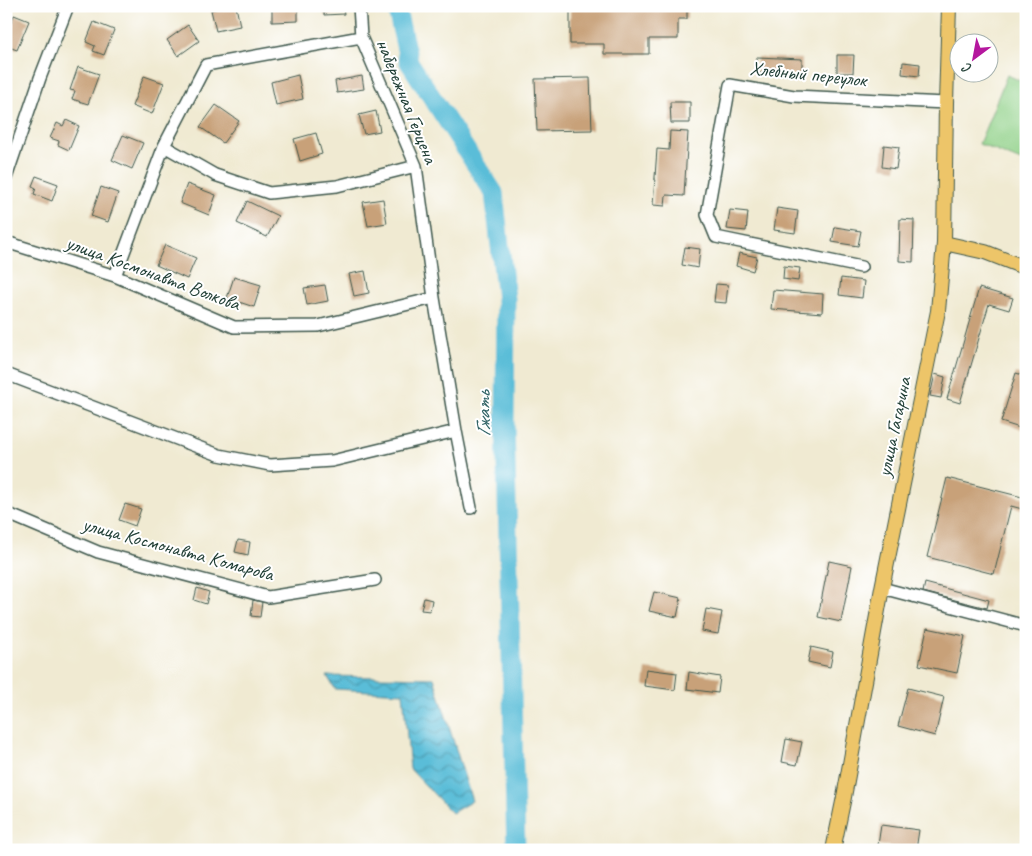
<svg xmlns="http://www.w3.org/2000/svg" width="1032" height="856" font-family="Caveat,sans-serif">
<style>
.green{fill:#8fd087;stroke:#57865e}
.water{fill:url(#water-waves);stroke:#3c7d86}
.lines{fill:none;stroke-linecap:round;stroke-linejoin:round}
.river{stroke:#5abdd8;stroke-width:19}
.building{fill:#c8a179}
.minor-casing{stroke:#3e574c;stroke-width:14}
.major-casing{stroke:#3e574c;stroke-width:16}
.minor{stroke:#fff;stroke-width:11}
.major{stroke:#edc569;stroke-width:14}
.labels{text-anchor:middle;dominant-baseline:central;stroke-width:4;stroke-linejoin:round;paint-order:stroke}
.street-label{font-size:20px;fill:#1f3d34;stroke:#fff}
.water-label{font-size:21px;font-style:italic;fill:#316365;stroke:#fff}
</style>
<defs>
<pattern id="water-waves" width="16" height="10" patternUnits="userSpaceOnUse" patternTransform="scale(1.25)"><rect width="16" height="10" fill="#5abdd8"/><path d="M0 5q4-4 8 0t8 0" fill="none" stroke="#4a9bb0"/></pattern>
</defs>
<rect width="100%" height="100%" fill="#fff"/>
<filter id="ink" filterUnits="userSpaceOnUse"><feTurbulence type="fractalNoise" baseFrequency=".02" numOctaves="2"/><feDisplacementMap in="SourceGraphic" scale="10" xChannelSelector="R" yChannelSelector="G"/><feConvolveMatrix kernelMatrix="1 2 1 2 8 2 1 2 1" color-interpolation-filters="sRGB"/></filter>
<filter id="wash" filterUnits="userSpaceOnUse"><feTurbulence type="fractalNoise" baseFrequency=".0096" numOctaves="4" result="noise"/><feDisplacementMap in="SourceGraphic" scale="20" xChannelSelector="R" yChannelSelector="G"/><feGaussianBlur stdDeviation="1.12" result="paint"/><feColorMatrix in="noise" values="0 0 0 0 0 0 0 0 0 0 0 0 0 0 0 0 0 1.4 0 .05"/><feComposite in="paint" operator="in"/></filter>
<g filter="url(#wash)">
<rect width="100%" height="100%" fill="#f0ead2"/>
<path class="green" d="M 1007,75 L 1026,83 L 1026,150 L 1021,161 L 979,144 Z"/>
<path class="water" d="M 327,676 L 434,678 L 472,801 L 452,813 L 410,769 L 403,693 L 335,689 Z"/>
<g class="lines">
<path class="river" d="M 396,6 L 409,62 L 494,193 L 506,299 L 505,423 L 516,850"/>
</g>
<g id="blocks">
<path class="building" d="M 227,6 L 236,6 L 240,26 L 216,31 L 211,10 Z
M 272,6 L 298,6 L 298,21 L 272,22 Z
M 324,6 L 343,6 L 344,14 L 324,15 Z
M 570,6 L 687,6 L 687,19 L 678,19 L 678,39 L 649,39 L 649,54 L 604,54 L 604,44 L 570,44 Z
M 14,15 L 29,21 L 17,50 L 6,46 L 6,35 Z
M 94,22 L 114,30 L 104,55 L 93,51 L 95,46 L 86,42 Z
M 188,25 L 199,41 L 178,56 L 167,40 Z
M 837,55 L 854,55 L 853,73 L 837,73 Z
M 757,57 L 802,59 L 802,75 L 757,73 Z
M 903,62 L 920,64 L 919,76 L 902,74 Z
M 78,67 L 99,74 L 88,104 L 72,99 L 75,91 L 70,90 Z
M 298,75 L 303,99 L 276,105 L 271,82 Z
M 144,76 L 164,83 L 152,114 L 132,106 Z
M 362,76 L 364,89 L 337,93 L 335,81 Z
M 590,78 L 592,130 L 537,131 L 535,79 Z
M 670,102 L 690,102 L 690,123 L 671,123 Z
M 216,105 L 239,121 L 223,143 L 200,127 Z
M 376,111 L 380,131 L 364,134 L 359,115 Z
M 66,120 L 79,126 L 69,150 L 58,145 L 59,141 L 50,138 L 57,123 L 63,126 Z
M 670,131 L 688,132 L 684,196 L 666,195 L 665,206 L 653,205 L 657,149 L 669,150 Z
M 316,133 L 322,154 L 300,161 L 294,139 Z
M 123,135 L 143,143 L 132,169 L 112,160 Z
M 884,145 L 899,147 L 896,169 L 882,167 Z
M 36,176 L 58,184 L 52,201 L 34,194 L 36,188 L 32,186 Z
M 187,184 L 216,195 L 209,215 L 180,203 Z
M 101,187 L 118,193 L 108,222 L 91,216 Z
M 383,199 L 387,223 L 368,226 L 363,202 Z
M 247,201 L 278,216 L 267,237 L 237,223 Z
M 777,208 L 798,211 L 795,233 L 774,230 Z
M 730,210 L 748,212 L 746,231 L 727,229 Z
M 900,219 L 914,220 L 913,262 L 899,261 Z
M 835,227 L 861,231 L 858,246 L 832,242 Z
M 165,245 L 196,258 L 187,279 L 156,265 Z
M 685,247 L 700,249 L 698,268 L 682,265 Z
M 739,253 L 757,257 L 753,271 L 736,266 Z
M 784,266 L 800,268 L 798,281 L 783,279 Z
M 365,271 L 369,293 L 354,296 L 349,274 Z
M 234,277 L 261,285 L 254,307 L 227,298 Z
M 841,278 L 864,281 L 862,298 L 839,295 Z
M 716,284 L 728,285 L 726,303 L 714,302 Z
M 325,285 L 328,301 L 307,305 L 304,288 Z
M 979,288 L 1013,298 L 1009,310 L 989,304 L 960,403 L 947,399 Z
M 773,290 L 823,294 L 822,313 L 771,309 Z
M 1016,373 L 1026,376 L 1026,430 L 1001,422 Z
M 935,374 L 945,377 L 941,398 L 930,396 Z
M 947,478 L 1026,498 L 1026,510 L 1011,506 L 994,574 L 927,557 Z
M 125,504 L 141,509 L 135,526 L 119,520 Z
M 238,540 L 250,542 L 248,555 L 235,552 Z
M 829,561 L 852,566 L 841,622 L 818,617 Z
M 925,583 L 989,600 L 987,608 L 923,592 Z
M 197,588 L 209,592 L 206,604 L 194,600 Z
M 654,592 L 681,598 L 677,617 L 649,611 Z
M 424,598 L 432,600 L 430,611 L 421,610 Z
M 253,600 L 262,602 L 260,617 L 251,616 Z
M 706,609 L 722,612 L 718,634 L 702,631 Z
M 927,628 L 965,636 L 957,673 L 919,665 Z
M 811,647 L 833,652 L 830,667 L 808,662 Z
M 646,669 L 677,673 L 675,690 L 644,686 Z
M 689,672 L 720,677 L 718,693 L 687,689 Z
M 908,688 L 944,697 L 935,736 L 898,726 Z
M 786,739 L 802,742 L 797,765 L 782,762 Z
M 881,825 L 919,830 L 916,850 L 878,845 Z"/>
</g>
</g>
<g filter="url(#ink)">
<use href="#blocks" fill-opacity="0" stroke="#3e574c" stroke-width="1"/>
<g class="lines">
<g class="minor-casing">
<path id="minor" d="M 359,6 L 361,37 L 416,166 L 434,298
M 164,146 L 215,175 L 269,193 L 337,186 L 416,166
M 6,178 L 40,78 L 68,6
M 6,242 L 115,276 L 234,327 L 318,326 L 434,298 L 456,431 L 471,508
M 861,267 L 716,237 L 707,215 L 730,85 L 794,96 L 946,103
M 115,276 L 164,146 L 206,65 L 361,37
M 6,374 L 219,455 L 270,465 L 332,461 L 456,431
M 6,513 L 98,552 L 268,597 L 375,580
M 882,588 L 1026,626"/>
</g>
<g class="major-casing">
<path id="major" d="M 944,243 L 985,252 L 1026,268
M 833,850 L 844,797 L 882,588 L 938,311 L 944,243 L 946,103 L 949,6"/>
</g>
<use href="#minor" class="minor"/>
<use href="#major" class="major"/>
</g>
</g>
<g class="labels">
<g class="street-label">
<text transform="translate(808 74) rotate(6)">Хлебный переулок</text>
<text transform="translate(407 101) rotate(68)">набережная Герцена</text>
<text transform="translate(153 273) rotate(20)">улица Космонавта Волкова</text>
<text transform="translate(894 427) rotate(-78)">улица Гагарина</text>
<text transform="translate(178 549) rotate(15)">улица Космонавта Комарова</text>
</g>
<g class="water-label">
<text transform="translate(483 414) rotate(-90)">Гжать</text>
</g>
</g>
<rect width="1032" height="856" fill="none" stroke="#fff" stroke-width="25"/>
<g transform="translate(974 58) rotate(212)"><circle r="24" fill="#ffffff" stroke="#a5b1ae"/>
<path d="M0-4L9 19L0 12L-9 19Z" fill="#b5179e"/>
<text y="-8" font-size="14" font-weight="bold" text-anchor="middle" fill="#1f3d34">С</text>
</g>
</svg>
